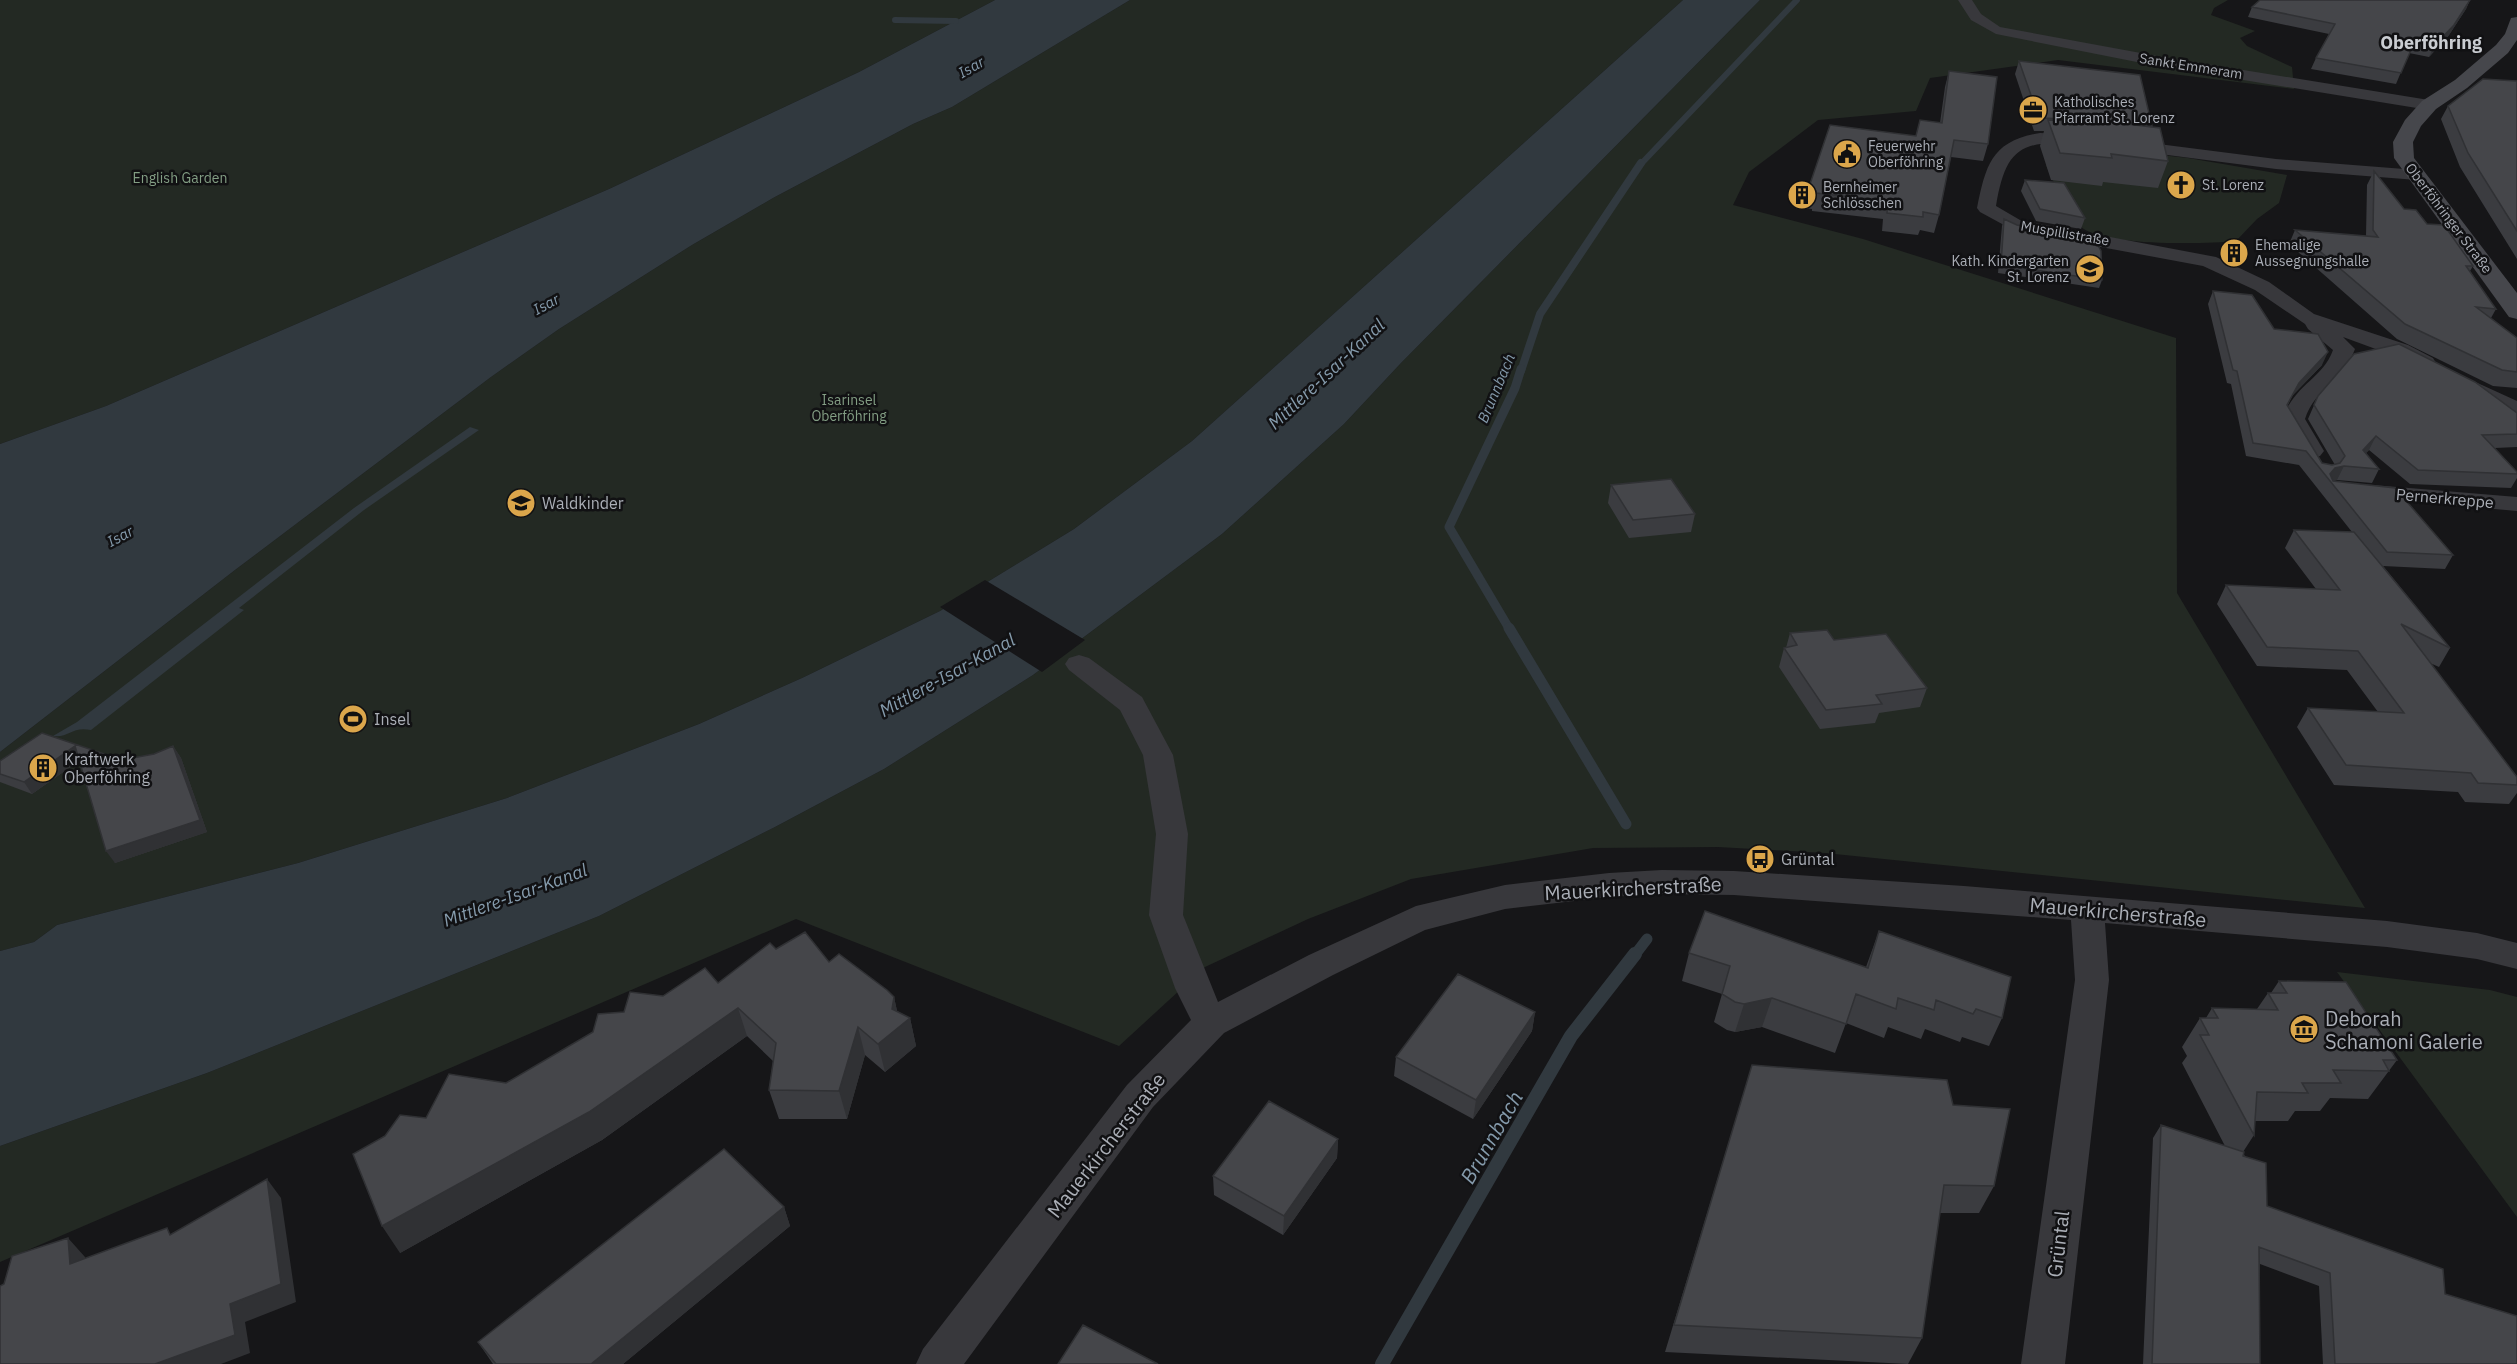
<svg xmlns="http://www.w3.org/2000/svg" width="2517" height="1364" font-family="'IBM Plex Sans',sans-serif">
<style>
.green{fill:#232923}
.water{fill:#31393f}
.pier{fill:#161618}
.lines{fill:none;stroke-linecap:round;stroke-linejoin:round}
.stream-far4{stroke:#31393f;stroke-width:6}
.stream-far3{stroke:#31393f;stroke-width:8}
.stream-far2{stroke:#31393f;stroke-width:9}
.stream-far1{stroke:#31393f;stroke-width:11}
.stream{stroke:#31393f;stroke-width:14}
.minor{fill:#38383c;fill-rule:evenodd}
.secondary{fill:#46474c;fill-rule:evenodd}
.wall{fill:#3b3c40}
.shaded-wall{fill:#303134}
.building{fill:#45464a;stroke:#303134;stroke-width:1.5}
.labels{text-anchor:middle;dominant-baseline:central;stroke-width:5;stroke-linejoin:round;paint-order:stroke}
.far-street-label{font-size:14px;fill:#aaaeb6;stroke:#111113}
.far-poi-label{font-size:14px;fill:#aaaeb6;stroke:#111113;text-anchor:start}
.far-park-label{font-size:14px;fill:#839e84;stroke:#111113}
.far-water-label{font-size:15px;font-style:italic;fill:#859bac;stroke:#111113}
.street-label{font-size:16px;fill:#aaaeb6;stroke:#111113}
.poi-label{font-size:16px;fill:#aaaeb6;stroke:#111113;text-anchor:start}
.far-district-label{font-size:18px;font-weight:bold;fill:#cacdd2;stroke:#111113}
.water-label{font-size:18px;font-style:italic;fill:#859bac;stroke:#111113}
.near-street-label{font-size:20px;fill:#aaaeb6;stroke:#111113}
.near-poi-label{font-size:20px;fill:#aaaeb6;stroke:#111113;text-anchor:start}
.near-water-label{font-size:21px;font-style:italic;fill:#859bac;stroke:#111113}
</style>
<rect width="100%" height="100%" fill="#161618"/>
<path class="green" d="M 0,0 L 995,0 L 859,72 L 609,189 L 106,406 L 0,444 Z
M 1130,0 L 1683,0 L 1192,441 L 1074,529 L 940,611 L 802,678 L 699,724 L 507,798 L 298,863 L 57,925 L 34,942 L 0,951 L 0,752 L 235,570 L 491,377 L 559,329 L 692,245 L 773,198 L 913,124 L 952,107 Z
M 1760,0 L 2228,0 L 2214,8 L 2211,15 L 2255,31 L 2240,38 L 2247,46 L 2292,67 L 2294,89 L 2058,60 L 1930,78 L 1916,111 L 1818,120 L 1749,172 L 1733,205 L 1863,239 L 2176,338 L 2177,593 L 2365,908 L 1825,853 L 1718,847 L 1593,848 L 1411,879 L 1308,919 L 1205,967 L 1119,1046 L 796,919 L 0,1262 L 0,1146 L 207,1073 L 599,916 L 775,827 L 884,769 L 1033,675 L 1222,534 L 1344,424 L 1401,363 Z
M 2106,149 L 2188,158 L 2287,175 L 2279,203 L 2257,219 L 2236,241 C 2205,244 2102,247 2080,226 C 2072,220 2050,176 2046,165 Z
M 2337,972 L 2490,990 L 2517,997 L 2517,1217 Z"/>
<path class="water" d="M 995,0 L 1130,0 L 952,107 L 913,124 L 773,198 L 692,245 L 559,329 L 491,377 L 235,570 L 0,752 L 0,444 L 106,406 L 609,189 L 859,72 Z
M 1683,0 L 1760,0 L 1401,363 L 1344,424 L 1222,534 L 1033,675 L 884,769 L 775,827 L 599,916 L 207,1073 L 0,1146 L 0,951 L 34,942 L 57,925 L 298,863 L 507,798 L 699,724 L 802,678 L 940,611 L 1074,529 L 1192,441 Z
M 470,427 L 479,430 L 364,510 L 239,608 L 244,610 L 91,730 C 72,726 69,738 53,736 L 77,722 L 354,508 Z"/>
<path class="pier" d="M 985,580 L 1085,640 L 1042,672 L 940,607 Z"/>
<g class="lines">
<path class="stream-far4" d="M 895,20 L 956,21
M 1640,165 L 1797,0"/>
<path class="stream-far3" d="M 1521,371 L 1540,314 L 1641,163"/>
<path class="stream-far2" d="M 1510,630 L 1449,527 L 1515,388 L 1521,369"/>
<path class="stream-far1" d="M 1509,628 L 1626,824
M 1634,956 L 1647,939"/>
<path class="stream" d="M 1382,1364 L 1571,1036 L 1635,954"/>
<path class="minor" d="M 1958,0 L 1972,0 L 1981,14 L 2000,27 L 2157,56 L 2429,100 L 2437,105 L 2429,110 L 2157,66 L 1996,34 L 1971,20 Z
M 2040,133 L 2081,135 L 2089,140 C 2085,146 2080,145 2073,144 C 2018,139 2005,153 1996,206 L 2020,220 L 2216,257 L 2269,282 L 2314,314 L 2408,345 L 2433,358 L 2436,363 L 2433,368 L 2425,369 L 2417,368 L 2392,355 L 2343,337 L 2355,349 C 2343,381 2315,388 2305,419 L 2324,451 L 2320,456 L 2312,458 L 2304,456 L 2283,419 C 2294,384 2322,380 2333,350 L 2308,329 L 2305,324 L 2255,290 L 2203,266 L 2015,231 L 1980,212 L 1977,208 C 1986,164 1992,141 2040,133 Z
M 2127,140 L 2276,159 L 2417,170 L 2423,171 L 2426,175 L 2423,179 L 2417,180 L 2276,169 L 2121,149 L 2119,145 L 2121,141 Z
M 2471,380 L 2517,401 L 2517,417 L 2463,392 L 2460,387 L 2463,382 Z
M 2361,484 L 2517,497 L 2517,511 L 2352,496 L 2349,491 L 2352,486 Z
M 1079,655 L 1089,658 L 1142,697 L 1173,755 L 1188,834 L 1183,915 L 1218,1002 L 1309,955 L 1416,906 L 1505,885 L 1609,873 L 1662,870 L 1734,871 L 1964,886 L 2387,921 L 2477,933 L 2517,943 L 2517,969 L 2477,959 L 2387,947 L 2105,923 L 2109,980 L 2065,1364 L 2021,1364 L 2075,980 L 2071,920 L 1734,895 L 1662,894 L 1609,897 L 1505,909 L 1425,930 L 1333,975 L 1224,1033 L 1153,1107 L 964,1364 L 916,1364 L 923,1349 L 1127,1085 L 1191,1020 L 1175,988 L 1149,915 L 1156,834 L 1143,755 L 1120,710 L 1069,670 L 1065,664 L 1069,658 Z"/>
<path class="secondary" d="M 2517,17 L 2517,40 L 2508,53 L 2467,88 L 2436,109 L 2421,126 L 2413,142 L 2414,158 L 2517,293 L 2517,319 L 2509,317 L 2394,158 L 2393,142 L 2405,120 L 2422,101 L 2455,80 L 2496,45 L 2505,34 L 2511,18 Z"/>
</g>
<path class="wall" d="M 2470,0 L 2466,9 L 2449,35 L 2429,57 L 2409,53 L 2396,84 L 2311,69 L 2316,58 L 2329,34 L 2248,17 L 2252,7 Z
M 2019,61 L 2152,126 L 2168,161 L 2158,188 L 2103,182 L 2102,186 L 2051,180 L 2040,146 L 2044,131 L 2034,131 L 2015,74 Z
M 1949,71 L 1988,144 L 1983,161 L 1951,157 L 1939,215 L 1934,233 L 1920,230 L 1918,235 L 1882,231 L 1883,219 L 1812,211 L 1812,209 L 1804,208 L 1808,190 L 1940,123 L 1945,87 Z
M 2517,81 L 2517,259 L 2460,167 L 2441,119 L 2448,106 Z
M 2374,171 L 2404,209 L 2427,224 L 2473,266 L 2470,271 L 2496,309 L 2491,318 L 2517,338 L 2517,388 L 2493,386 L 2397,339 L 2289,244 L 2295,230 L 2366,236 L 2367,185 Z
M 2025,180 L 2085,218 L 2081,229 L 2036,221 L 2021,191 Z
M 2004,219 L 2017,225 L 2102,280 L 2099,288 L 1998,273 L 2002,226 Z
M 2213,291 L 2274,329 L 2322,365 L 2292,396 L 2288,405 L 2322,463 L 2332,465 L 2335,465 L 2308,419 L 2318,396 L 2517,413 L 2517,447 L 2495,448 L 2517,472 L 2517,478 L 2511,488 L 2410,484 L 2369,450 L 2366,453 L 2379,469 L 2372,483 L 2337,480 L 2333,481 L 2453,555 L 2445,569 L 2383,566 L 2450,648 L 2439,667 L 2430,663 L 2517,777 L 2517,793 L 2509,804 L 2465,802 L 2458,792 L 2334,785 L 2297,727 L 2308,708 L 2378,712 L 2347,670 L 2257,666 L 2217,604 L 2226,585 L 2316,589 L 2285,548 L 2294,530 L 2352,532 L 2299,465 L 2246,456 L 2231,384 L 2227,383 L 2208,304 Z
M 1611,485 L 1695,514 L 1691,532 L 1629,538 L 1608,503 Z
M 1790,633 L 1834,640 L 1927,688 L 1920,707 L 1879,713 L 1875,723 L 1820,729 L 1779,667 L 1784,648 L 1786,648 Z
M 173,746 L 181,758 L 207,832 L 115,863 L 79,761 L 32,794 L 0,782 L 0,761 L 122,760 L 154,754 Z
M 1879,931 L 2002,1018 L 1989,1046 L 1962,1037 L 1960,1042 L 1925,1029 L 1921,1039 L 1888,1027 L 1884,1038 L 1846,1023 L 1835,1053 L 1762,1027 L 1735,1032 L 1727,1030 L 1714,1022 L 1722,994 L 1682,981 L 1689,953 L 1866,967 Z
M 776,949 L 829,962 L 894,997 L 897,1011 L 910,1018 L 916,1046 L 885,1072 L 865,1055 L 847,1119 L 779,1119 L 769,1090 L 773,1061 L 747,1036 L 602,1140 L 400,1253 L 426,1118 L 506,1083 L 593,1032 L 624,1012 L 663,996 L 718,983 Z
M 2279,981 L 2397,1060 L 2368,1099 L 2330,1098 L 2320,1111 L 2295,1111 L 2288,1121 L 2255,1121 L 2254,1135 L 2243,1152 L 2267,1206 L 2445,1294 L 2517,1364 L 2323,1364 L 2319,1286 L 2260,1264 L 2260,1364 L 2143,1364 L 2153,1138 L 2161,1125 L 2225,1146 L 2182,1063 L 2187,1056 L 2182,1047 L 2200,1018 L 2206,1018 L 2212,1008 L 2257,1009 L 2268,993 L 2271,993 Z
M 1535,1012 L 1532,1031 L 1473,1119 L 1394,1076 L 1396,1057 Z
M 1752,1065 L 1953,1105 L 1994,1186 L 1979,1213 L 1940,1213 L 1922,1338 L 1908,1364 L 1665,1352 Z
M 1338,1139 L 1337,1158 L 1283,1235 L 1214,1195 L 1213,1176 Z
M 784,1207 L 790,1226 L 623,1364 L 493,1364 L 478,1342 Z"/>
<path class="shaded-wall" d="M 2470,0 L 2466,9 L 2449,35 L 2429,57 L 2434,46 Z
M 2328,352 L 2322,365 L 2292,396 L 2299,383 Z
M 2376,436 L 2369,450 L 2355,463 L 2363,450 Z
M 2344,466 L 2337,480 L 2330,481 L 2330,474 L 2335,468 Z
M 75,746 L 83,758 L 32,794 L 24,782 Z
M 173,746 L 181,758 L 207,832 L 115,863 L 106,851 Z
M 894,997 L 900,1025 L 910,1018 L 916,1046 L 885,1072 L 878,1044 L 892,1009 Z
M 1772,998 L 1762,1027 L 1735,1032 L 1744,1004 Z
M 738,1008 L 747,1036 L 602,1140 L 400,1253 L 382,1226 Z
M 1535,1012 L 1532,1031 L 1473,1119 L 1476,1100 Z
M 858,1027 L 865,1055 L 847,1119 L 839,1091 Z
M 1338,1139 L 1337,1158 L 1283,1235 L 1284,1216 Z
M 267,1179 L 281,1198 L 296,1302 L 245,1322 L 250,1353 L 221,1364 L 155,1364 L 230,1304 Z
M 784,1207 L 790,1226 L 623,1364 L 591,1364 Z
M 68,1238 L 85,1257 L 88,1282 L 70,1264 Z"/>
<path class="building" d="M 2260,0 L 2470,0 L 2454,25 L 2434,46 L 2414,43 L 2401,73 L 2316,58 L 2335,24 L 2252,7 Z
M 2019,61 L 2140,75 L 2152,126 L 2106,120 L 2039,118 Z
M 1949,71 L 1997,77 L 1988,144 L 1954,140 L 1939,215 L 1923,212 L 1923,217 L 1887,213 L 1888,201 L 1816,193 L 1816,191 L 1808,190 L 1830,125 L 1916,136 L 1920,120 L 1942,123 Z
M 2483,79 L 2517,81 L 2517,231 L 2468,153 L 2448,106 Z
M 2048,120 L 2110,122 L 2160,128 L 2168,161 L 2111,154 L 2112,158 L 2060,153 Z
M 2374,171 L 2404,209 L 2416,210 L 2427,224 L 2444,225 L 2473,266 L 2466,266 L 2496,309 L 2476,307 L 2517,338 L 2517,372 L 2502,370 L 2405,324 L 2295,230 L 2378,237 L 2373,230 Z
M 2025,180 L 2064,183 L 2085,218 L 2040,209 Z
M 2004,219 L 2017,225 L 2095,240 L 2101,251 L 2102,280 L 2001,265 Z
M 2213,291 L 2252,295 L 2274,329 L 2318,334 L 2328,352 L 2299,383 L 2287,405 L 2322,463 L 2332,465 L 2340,463 L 2345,456 L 2314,405 L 2318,396 L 2354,354 L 2399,344 L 2475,382 L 2517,413 L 2517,434 L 2482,435 L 2517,472 L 2517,474 L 2418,470 L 2376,436 L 2363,450 L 2379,469 L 2344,466 L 2335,468 L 2330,474 L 2333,481 L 2395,488 L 2453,555 L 2387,552 L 2306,451 L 2253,443 L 2237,371 L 2233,370 Z
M 1671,479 L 1695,514 L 1633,520 L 1611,485 Z
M 2294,530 L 2354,532 L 2450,648 L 2401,624 L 2517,777 L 2517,785 L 2478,783 L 2471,773 L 2346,765 L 2308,708 L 2404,713 L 2358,651 L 2267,647 L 2226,585 L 2340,590 Z
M 1827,630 L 1834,640 L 1886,634 L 1927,688 L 1876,695 L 1882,704 L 1826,710 L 1784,648 L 1797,645 L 1790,633 Z
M 42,733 L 122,760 L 154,754 L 173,746 L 200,820 L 106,851 L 75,746 L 24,782 L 0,774 L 0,761 Z
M 1705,911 L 1868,968 L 1879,931 L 2011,977 L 2002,1018 L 1976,1009 L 1973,1014 L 1936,1000 L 1934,1010 L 1898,998 L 1896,1009 L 1856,994 L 1846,1024 L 1772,998 L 1744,1004 L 1735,1002 L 1722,994 L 1730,966 L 1689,953 Z
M 805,932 L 829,962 L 839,954 L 887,990 L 894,997 L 892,1009 L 910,1018 L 878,1044 L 858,1027 L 839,1091 L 769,1090 L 776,1043 L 738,1008 L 589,1112 L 382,1226 L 353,1154 L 385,1136 L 400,1115 L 426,1118 L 449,1074 L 506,1083 L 593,1032 L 598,1014 L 624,1012 L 630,992 L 663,996 L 705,968 L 718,983 L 770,943 L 776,949 Z
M 1458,974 L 1535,1012 L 1476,1100 L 1396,1057 Z
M 2279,981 L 2346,982 L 2397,1060 L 2383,1060 L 2389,1071 L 2333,1070 L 2341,1083 L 2302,1083 L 2308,1093 L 2257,1092 L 2254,1135 L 2200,1035 L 2209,1035 L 2200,1018 L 2218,1018 L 2212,1008 L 2278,1010 L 2268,993 L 2287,993 Z
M 1752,1065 L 1947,1080 L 1953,1105 L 2010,1109 L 1994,1186 L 1944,1185 L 1922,1338 L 1674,1325 Z
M 1269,1101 L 1338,1139 L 1284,1216 L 1213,1176 Z
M 2161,1125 L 2244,1152 L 2243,1156 L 2266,1163 L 2267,1206 L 2443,1269 L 2445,1294 L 2517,1316 L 2517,1364 L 2335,1364 L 2330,1273 L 2259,1247 L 2260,1364 L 2152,1364 Z
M 724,1149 L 784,1207 L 591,1364 L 496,1364 L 478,1342 Z
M 267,1179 L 281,1284 L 230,1304 L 235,1335 L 155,1364 L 0,1364 L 0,1286 L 4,1284 L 12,1256 L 68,1238 L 70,1264 L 167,1228 L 170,1235 Z
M 1083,1325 L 1158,1364 L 1058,1364 Z"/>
<defs>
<g id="office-disc" transform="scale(1.5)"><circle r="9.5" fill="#dba64b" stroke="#111113"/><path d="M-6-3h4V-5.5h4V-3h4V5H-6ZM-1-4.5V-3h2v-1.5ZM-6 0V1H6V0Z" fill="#111"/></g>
<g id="civic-disc" transform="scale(1.5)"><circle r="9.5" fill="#dba64b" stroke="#111113"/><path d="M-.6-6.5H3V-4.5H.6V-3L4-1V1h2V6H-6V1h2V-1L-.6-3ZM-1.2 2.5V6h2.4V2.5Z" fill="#111"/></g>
<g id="church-disc" transform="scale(1.5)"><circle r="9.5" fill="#dba64b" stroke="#111113"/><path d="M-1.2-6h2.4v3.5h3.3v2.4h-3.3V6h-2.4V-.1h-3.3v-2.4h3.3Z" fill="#111"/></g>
<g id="building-disc" transform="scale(1.5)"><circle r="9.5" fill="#dba64b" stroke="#111113"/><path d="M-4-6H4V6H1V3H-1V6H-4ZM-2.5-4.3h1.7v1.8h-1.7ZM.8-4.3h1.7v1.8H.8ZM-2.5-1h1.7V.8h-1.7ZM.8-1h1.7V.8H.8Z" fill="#111"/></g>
<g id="school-disc" transform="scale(1.5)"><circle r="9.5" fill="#dba64b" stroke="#111113"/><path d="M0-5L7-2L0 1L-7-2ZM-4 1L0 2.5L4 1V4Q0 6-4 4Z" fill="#111"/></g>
<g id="stadium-disc" transform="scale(1.5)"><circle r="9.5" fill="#dba64b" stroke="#111113"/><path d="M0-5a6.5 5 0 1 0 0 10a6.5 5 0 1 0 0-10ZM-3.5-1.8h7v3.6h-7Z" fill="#111"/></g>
<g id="bus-disc" transform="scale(1.5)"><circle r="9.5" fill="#dba64b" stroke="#111113"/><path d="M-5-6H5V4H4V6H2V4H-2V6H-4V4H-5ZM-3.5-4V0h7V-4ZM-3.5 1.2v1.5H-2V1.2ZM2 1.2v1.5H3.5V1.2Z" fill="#111"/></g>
<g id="museum-disc" transform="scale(1.5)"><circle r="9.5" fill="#dba64b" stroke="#111113"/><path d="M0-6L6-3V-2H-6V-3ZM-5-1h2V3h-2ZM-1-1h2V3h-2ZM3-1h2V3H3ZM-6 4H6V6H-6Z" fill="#111"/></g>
</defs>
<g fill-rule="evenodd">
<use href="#office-disc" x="2033" y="110"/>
<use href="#civic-disc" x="1847" y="154"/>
<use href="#church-disc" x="2181" y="185"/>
<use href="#building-disc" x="1802" y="195"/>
<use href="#building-disc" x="2234" y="253"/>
<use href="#school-disc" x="2090" y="269"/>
<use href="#school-disc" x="521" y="503"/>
<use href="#stadium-disc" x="353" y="719"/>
<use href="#building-disc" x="43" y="768"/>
<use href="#bus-disc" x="1760" y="859"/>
<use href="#museum-disc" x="2304" y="1029"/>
</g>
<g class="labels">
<g class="far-street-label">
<text transform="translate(2191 66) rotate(9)">Sankt Emmeram</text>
<text transform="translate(2449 218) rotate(53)">Oberföhringer Straße</text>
<text transform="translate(2065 233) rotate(10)">Muspillistraße</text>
</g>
<g class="far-poi-label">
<text x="2054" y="102">Katholisches<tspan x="2054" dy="16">Pfarramt St. Lorenz</tspan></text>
<text x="1868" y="146">Feuerwehr<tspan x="1868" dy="16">Oberföhring</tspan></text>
<text x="2202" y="185">St. Lorenz</text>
<text x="1823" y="187">Bernheimer<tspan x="1823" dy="16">Schlösschen</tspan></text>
<text x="2255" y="245">Ehemalige<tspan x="2255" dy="16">Aussegnungshalle</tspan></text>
<text x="2069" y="261" text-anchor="end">Kath. Kindergarten<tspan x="2069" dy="16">St. Lorenz</tspan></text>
</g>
<g class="far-park-label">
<text x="180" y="178">English Garden</text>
<text x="849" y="400">Isarinsel<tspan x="849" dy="16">Oberföhring</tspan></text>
</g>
<g class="far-water-label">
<text transform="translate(971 67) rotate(-30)">Isar</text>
<text transform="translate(546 304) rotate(-29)">Isar</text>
<text transform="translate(1496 388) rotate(-67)">Brunnbach</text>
<text transform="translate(120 536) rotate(-29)">Isar</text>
</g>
<g class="street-label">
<text transform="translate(2445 498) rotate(5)">Pernerkreppe</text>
</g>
<g class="poi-label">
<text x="542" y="503">Waldkinder</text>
<text x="374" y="719">Insel</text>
<text x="64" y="759">Kraftwerk<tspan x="64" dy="18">Oberföhring</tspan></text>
<text x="1781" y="859">Grüntal</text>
</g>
<g class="far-district-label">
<text x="2431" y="42">Oberföhring</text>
</g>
<g class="water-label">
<text transform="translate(1326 374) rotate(-43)">Mittlere-Isar-Kanal</text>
<text transform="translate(947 675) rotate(-29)">Mittlere-Isar-Kanal</text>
<text transform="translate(515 895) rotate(-20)">Mittlere-Isar-Kanal</text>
</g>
<g class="near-street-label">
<text transform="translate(1633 888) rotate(-3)">Mauerkircherstraße</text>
<text transform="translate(2118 912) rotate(5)">Mauerkircherstraße</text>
<text transform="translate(1106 1145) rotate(-52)">Mauerkircherstraße</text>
<text transform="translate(2058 1244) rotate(-83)">Grüntal</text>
</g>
<g class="near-poi-label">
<text x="2325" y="1018">Deborah<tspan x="2325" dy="23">Schamoni Galerie</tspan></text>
</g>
<g class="near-water-label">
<text transform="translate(1491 1137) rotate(-60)">Brunnbach</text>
</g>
</g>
</svg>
